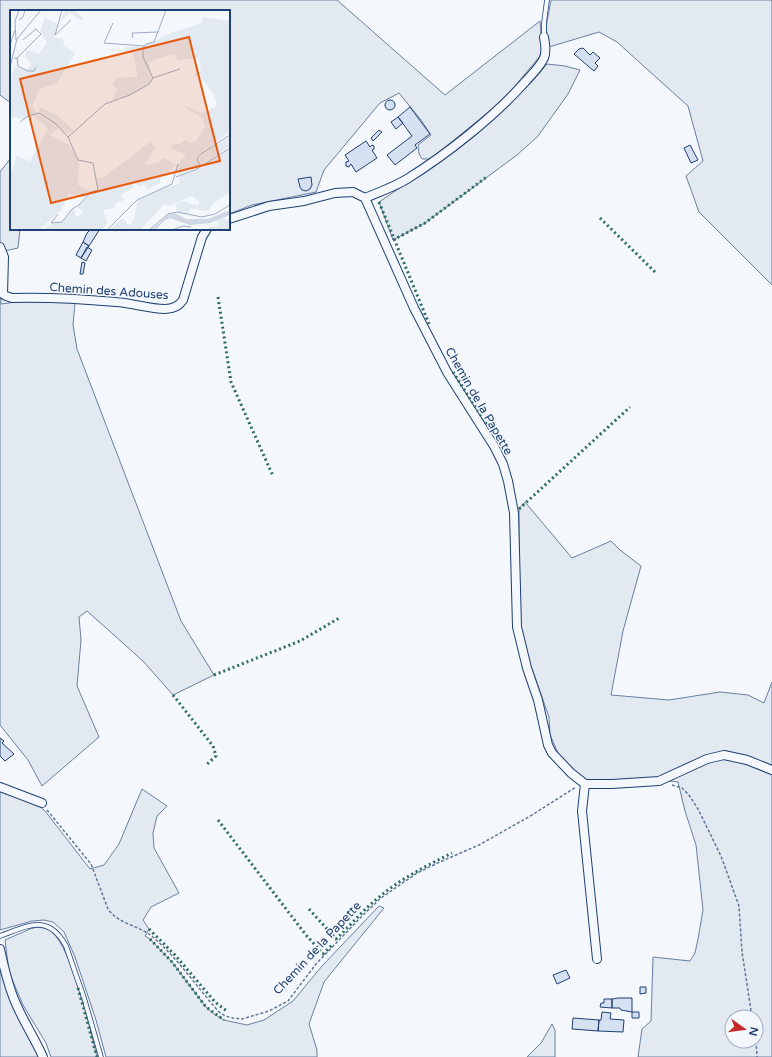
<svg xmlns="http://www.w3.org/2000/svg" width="772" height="1057" font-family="'Varela Round',sans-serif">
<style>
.green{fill:#e3e9f0;stroke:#687fa3;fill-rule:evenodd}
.building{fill:#d5e0f0;stroke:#1d3f73}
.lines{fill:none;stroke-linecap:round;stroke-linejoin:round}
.lane-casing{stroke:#1d3f73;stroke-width:5.5}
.street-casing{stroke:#1d3f73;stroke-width:10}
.path{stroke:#5e769c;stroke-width:1.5;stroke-dasharray:3 2;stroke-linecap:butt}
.lane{stroke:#f4f7fb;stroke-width:4}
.street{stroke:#f4f7fb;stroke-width:8}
.hedge{stroke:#2c6c60;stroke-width:3;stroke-dasharray:2 3;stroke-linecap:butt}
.labels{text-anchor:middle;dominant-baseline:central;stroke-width:3;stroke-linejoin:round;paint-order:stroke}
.street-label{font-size:12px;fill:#1d3f73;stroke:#f4f7fb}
.inset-road{fill:none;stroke:#9eadc5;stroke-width:1}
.view{fill:#e8590c;fill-opacity:0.15;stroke:#e8590c;stroke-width:2}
.inset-edge{fill:none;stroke:#1d3f73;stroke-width:2}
</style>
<rect width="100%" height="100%" fill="#f4f7fb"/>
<path class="green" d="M 0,0 L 337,0 L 445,95 L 540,21 L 542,48 L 540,56 L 504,99 L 431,159 L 422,159 L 419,154 L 418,145 L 431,135 L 421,120 L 399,93 L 380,103 L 324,170 L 316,192 L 252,205 L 229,214 L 229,11 L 11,11 L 11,103 L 0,95 Z
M 551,0 L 772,0 L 772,285 L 699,212 L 686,176 L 703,161 L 688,106 L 617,42 L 599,32 L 549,47 L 546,27 Z
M 547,64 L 565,66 L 580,70 L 568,94 L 538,136 L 517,155 L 425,223 L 393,240 L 379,202 C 406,184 433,165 459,145 C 491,121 522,96 547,64 Z
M 11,158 L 11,229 L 20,229 L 18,248 L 4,251 L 0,242 L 0,172 Z
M 0,253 L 1,304 L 31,300 L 75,303 L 73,325 L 77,349 L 181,621 L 214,675 L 173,695 L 143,661 L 87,611 L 79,617 L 81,640 L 77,686 L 99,737 L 42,786 L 28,760 L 0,725 Z
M 525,502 L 572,558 L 611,541 L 620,550 L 641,566 L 623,631 L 611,695 L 669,700 L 720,692 L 748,695 L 764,703 L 772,682 L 772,1057 L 638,1057 L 642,1029 L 651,1021 L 653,957 L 690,961 L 695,953 L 698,939 L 703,910 L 696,845 L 685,811 L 678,782 L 645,778 L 613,781 L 587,780 L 572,769 L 559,755 L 550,735 L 549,717 L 523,644 L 519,621 L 519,509 ZM 732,1017 L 756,1017 L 756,1041 L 732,1041 Z
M 142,789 L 167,806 L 157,816 L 153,833 L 154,848 L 179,893 L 151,907 L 143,920 L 149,929 L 145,936 L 150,939 L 172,962 L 206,1007 L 214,1014 L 224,1020 L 247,1025 L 264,1020 L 293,1001 L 322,966 L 379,906 L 384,908 L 324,982 L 309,1024 L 317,1050 L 317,1057 L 106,1057 L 96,1020 L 75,957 L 64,932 L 53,922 L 44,920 L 32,921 L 0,930 L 0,792 L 37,804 L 45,811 L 90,869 L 104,865 L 119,844 Z
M 37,927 C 43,928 47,928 52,932 C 72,949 90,1029 97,1057 L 51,1057 L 46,1043 L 23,1005 L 9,972 L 5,940 L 30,929 Z
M 0,963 L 10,998 L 23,1027 L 39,1057 L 0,1057 Z
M 552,1024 L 555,1030 L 555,1057 L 527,1057 L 541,1043 Z"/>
<path class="building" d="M 583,48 L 590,55 L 593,52 L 600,58 L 595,63 L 598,66 L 594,71 L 574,54 L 579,49 Z
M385 105a5 5 0 1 1 10 0a5 5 0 1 1-10 0Z
M 410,107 L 430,134 L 415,145 L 417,148 L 395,165 L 387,155 L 412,136 L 398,117 Z
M 398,117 L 403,123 L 396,129 L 391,122 Z
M 379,130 L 382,132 L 373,141 L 371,138 Z
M 366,141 L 370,147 L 372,145 L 374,146 L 374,149 L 372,150 L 377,158 L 356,172 L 351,164 L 349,167 L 346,166 L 346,162 L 349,161 L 345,155 Z
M 690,145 L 698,160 L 691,163 L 684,148 Z
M 311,177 L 312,185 L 310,189 L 306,191 L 302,190 L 300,187 L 298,179 Z
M 91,229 L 100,229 L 89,246 L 83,242 L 87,233 Z
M 83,242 L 89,246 L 81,258 L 76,255 Z
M 87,247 L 92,250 L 86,261 L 81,258 Z
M 82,262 L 85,263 L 83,274 L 80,274 Z
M 0,738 L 4,741 L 2,743 L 14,754 L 5,761 L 0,756 Z
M 566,970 L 570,978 L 557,984 L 553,975 Z
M 640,987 L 646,987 L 646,993 L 640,994 Z
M 618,998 L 632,998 L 632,1012 L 621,1010 L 620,1008 L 612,1008 L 612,999 Z
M 604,999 L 612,999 L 612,1008 L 600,1007 L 601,1003 L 604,1003 Z
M 602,1012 L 611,1013 L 610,1019 L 624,1020 L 623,1032 L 598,1031 L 599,1020 L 601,1020 Z
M 632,1012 L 639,1012 L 639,1018 L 632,1018 Z
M 573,1018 L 599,1020 L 598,1031 L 572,1029 Z"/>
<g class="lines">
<g class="lane-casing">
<path id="lane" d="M 544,37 L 544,23 L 547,0
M 0,936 C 28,926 48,913 66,946 L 84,998 L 101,1057"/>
</g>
<g class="street-casing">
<path id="street" d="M 365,198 C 379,192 394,187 407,179 C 447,154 494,117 525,82 C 531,75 540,67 544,58 C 547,51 545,44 544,37
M 229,219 L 269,206 L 304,201 L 335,193 L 353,192 L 365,198 L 414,308 L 447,372 L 494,446 L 503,464 L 508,481 L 514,513 L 517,627 L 527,668 L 538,700 L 548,745 L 552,753 L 571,773 L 585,784 L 612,784 L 659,781 L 707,759 L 724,755 L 747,760 L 772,770
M 0,247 L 4,257 L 3,294 L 6,296 L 12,298 C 47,297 82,299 116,302 C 132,303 149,309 165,309 C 173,309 179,306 183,300 L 202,237 L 207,229
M 585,784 L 582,811 L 597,959
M 0,787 L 42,803
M 0,949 C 4,968 9,989 17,1006 C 25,1024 35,1039 43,1057"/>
</g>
<path class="path" d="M 672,785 L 682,788 L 689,795 L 698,809 L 721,856 L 739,906 L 742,952 L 752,1017
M 47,810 L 91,864 L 108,909 C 119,925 140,925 154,938 C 179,960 197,987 218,1011 L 225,1016 L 233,1018 L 242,1019 L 269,1011 L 288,1001 L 316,964 L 364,914 L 381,898 L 417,873 L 442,861 L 479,845 L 532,815 L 576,787
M 756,1041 L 757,1057"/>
<use href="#lane" class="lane"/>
<use href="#street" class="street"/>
<path class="hedge" d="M 379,202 L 429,324
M 600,218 L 655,272
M 393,240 L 425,223 L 488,176
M 218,297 L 231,382 L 273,476
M 453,372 L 491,431
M 519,509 L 630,407
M 214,675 L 300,641 L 341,617
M 173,695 L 213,746 L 216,756 L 206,765
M 218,820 L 306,935 L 323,954 L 332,945
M 309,909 L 336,939 C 350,926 363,910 378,898 C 400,879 426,866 452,853
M 149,929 L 175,955 L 215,1002 L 228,1012
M 150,939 L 172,962 L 206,1007 L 224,1020
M 78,988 L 97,1057"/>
</g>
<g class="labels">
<g class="street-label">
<text transform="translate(109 291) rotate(4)">Chemin des Adouses</text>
<text transform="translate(479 401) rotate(60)">Chemin de la Papette</text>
<text transform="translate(317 948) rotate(-47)">Chemin de la Papette</text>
</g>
</g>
<g transform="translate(10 10)">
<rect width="220" height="220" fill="#f4f7fb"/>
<path d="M 56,0 L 65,0 L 74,9 L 70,10 L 60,3 L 48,14 ZM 193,7 L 220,11 L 220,122 L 187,145 L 190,156 L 167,166 L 168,155 L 176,144 L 161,139 L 163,134 L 170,134 L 176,129 L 180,133 L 185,132 L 195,116 L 191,107 L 171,95 L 192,103 L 207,96 L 203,83 L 191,68 L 183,64 L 191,61 L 189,48 L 168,50 L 165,44 L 148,48 L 139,53 L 142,68 L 139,73 L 120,85 L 102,90 L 107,79 L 103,74 L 106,68 L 127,67 L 127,63 L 123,43 L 93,39 L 115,40 L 115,37 L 132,37 L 161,23 L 192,13 ZM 35,8 L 47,13 L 44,28 L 53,29 L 54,36 L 65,43 L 47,73 L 30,79 L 22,96 L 27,103 L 12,109 L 5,107 L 0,109 L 2,62 L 6,56 L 16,60 L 22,54 L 15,48 L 16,42 L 19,40 L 29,44 L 37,33 L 30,21 ZM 29,97 L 45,104 L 64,120 L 58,124 L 29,103 ZM 28,104 L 49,118 L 40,125 L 59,135 L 69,151 L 68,175 L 81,182 L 74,188 L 59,183 L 51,200 L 29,220 L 0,220 L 0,165 L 7,145 L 20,152 L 38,118 L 23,106 ZM 220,127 L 220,136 L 191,154 L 188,150 L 191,144 ZM 140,132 L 145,137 L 135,155 L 147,153 L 155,148 L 165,155 L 155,167 L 151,166 L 150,173 L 138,179 L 134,174 L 129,177 L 126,173 L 123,174 L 124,177 L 111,185 L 114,190 L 104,194 L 106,198 L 93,200 L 97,212 L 93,220 L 33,220 L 41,214 L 53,212 L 63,198 L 66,202 L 64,205 L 68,207 L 73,202 L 67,197 L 82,182 L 89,180 L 86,169 L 94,167 ZM 220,139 L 220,182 L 201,195 L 201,199 L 194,201 L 181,198 L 177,204 L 167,201 L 165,194 L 172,191 L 188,196 L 190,192 L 182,186 L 158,196 L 155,193 L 130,220 L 98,220 L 113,208 L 118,215 L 121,214 L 125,207 L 127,191 L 152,178 L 169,174 L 169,167 L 183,161 ZM 214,208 L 215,210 L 220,209 L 220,220 L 193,220 L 208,215 L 207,210 Z" fill="#e3e9f0"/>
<path d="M 220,200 L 220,205 L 200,213 L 180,215 L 160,208 L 154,211 L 145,220 L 141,220 L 158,205 L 165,203 L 176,209 L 198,209 Z" fill="#cfd7e4"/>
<path class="inset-road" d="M 52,0 L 45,25 L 61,10M 9,10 L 13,7 L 15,0M 103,13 L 94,33 L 134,36M 123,28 L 122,23 L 148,22M 6,30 L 5,11 L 9,0M 0,35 L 5,20M 4,48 L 7,48 L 8,56 L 18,61 L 24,61 L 26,57M 7,48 L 31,24 L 26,19 L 13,30M 0,57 L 7,29 L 31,0M 143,68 L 170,59M 10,112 L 18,106 L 29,103 L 46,114 L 58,127M 191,156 L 187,150 L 189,145 L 220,125M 166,167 L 185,160 L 220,138M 48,204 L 41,213 L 52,212 L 62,199 L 69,195 L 81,182 L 88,180 L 83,153 L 68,150 L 58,127 L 95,94 L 120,85 L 139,74 L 143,68 L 133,47 L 133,39 L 136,34 L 144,32 L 156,0M 97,220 L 127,190 L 162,174 L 168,154M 139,220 L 158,204 L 167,202 L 192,207 L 205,204 L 220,195M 162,220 L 173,216 L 181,217"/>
<path class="view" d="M 179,27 L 210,151 L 41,193 L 10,69 Z"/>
<rect width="220" height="220" class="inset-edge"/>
</g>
<g transform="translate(744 1029) rotate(104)"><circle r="19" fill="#f4f7fb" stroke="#9eadc5"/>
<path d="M0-3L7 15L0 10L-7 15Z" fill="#c62828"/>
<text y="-6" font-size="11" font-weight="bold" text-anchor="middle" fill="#1d3f73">N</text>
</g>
</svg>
